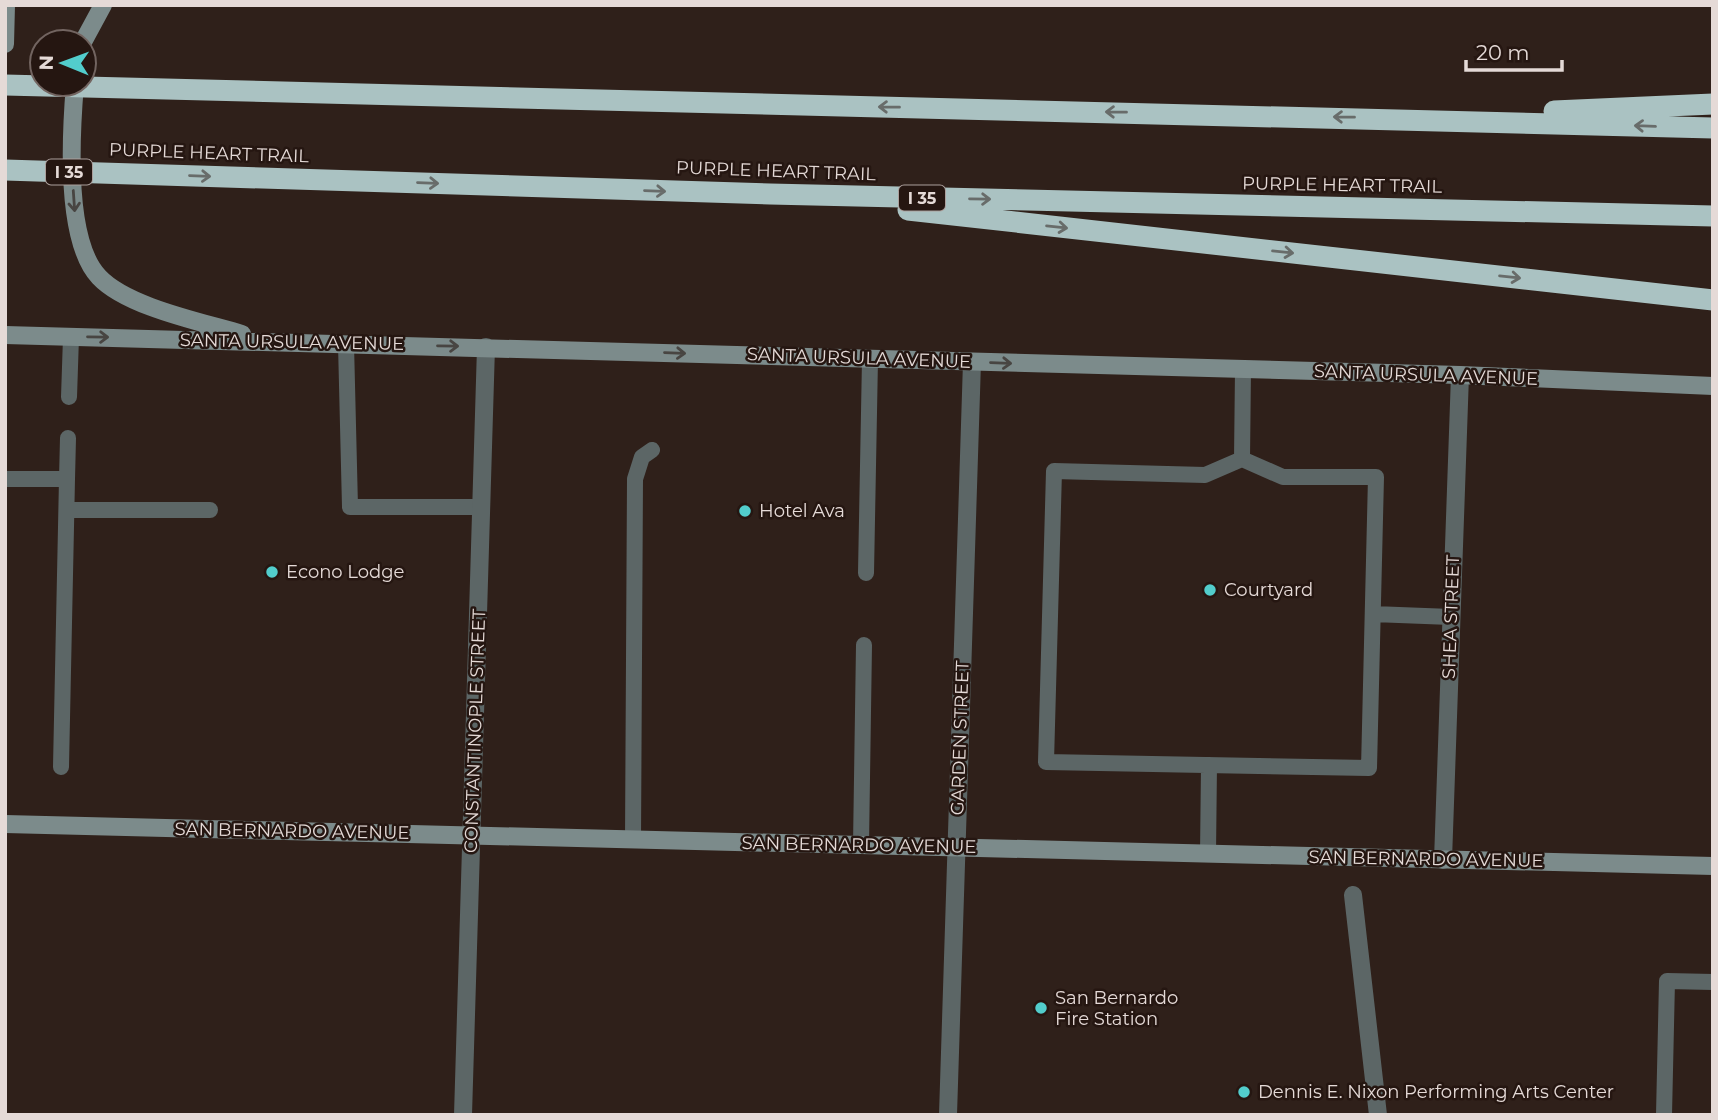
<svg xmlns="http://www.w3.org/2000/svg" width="1718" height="1120" font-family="Montserrat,sans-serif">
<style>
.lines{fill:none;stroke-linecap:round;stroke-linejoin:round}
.lane{stroke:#5c6666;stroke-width:16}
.street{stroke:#5c6666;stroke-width:18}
.secondary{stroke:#7c8b8b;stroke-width:18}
.highway{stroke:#aac2c2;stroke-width:21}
.oneway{stroke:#686c6a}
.oneway2{stroke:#484542}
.poi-dot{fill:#52cdcc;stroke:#251611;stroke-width:2.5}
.labels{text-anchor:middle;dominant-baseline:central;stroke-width:5;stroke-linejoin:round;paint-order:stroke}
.shield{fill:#251611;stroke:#ab9f9c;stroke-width:2}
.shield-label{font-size:16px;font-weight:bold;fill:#e5dad7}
.street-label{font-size:18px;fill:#e5dad7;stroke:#251611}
.poi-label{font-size:18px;fill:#e5dad7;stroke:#251611;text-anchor:start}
</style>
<rect width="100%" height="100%" fill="#2f201a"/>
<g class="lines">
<path class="lane" d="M 346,344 L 350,507 L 481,507
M 69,397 L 71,337
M 1242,459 L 1283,477 L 1376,477 L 1369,768 L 1046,762 L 1054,471 L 1205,475 L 1242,459 L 1243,369
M 5,479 L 67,479 L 61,767
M 67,479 L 68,438
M 67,510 L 210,510
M 866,573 L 870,359
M 1373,614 L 1451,617
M 633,840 L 635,479 L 642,457 L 652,450
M 861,845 L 864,645
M 1208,854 L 1209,765
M 1664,1115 L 1667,981 L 1713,982"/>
<path class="street" d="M 1443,860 L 1460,375
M 1353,895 L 1378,1115
M 463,1115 L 486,347
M 948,1115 L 972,362"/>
<path class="secondary" d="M 83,42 L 103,5
M 5,44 L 6,5
M 75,84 C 71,132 64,240 99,277 C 127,307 202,322 242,334
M 5,335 L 1460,375 L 1713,386
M 5,824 L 1713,866"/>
<path class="highway" d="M 5,85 L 1713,128
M 1554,111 L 1713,104
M 5,170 L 770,194 L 1713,216
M 908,210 L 1713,300"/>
</g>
<defs><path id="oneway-shaft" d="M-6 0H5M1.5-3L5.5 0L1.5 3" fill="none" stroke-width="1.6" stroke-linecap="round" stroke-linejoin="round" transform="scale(1.75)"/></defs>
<g class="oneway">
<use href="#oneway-shaft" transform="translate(889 107) rotate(-179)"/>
<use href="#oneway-shaft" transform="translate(1116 112) rotate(-179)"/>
<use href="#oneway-shaft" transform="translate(1344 117) rotate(-179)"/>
<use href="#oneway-shaft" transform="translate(1645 126) rotate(-178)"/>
<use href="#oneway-shaft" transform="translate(200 176) rotate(2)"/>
<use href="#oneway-shaft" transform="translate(428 183) rotate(2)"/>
<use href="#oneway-shaft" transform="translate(655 191) rotate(2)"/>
<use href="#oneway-shaft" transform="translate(980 199) rotate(1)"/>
<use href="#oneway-shaft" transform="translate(1057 227) rotate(6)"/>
<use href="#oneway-shaft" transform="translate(1283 252) rotate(6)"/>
<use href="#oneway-shaft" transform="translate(1510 277) rotate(6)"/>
</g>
<g class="oneway2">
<use href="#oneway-shaft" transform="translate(74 201) rotate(86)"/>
<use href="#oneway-shaft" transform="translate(98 337) rotate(1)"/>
<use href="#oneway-shaft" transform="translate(448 346) rotate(1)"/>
<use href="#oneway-shaft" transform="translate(675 353) rotate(2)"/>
<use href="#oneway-shaft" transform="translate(1001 363) rotate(2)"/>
</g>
<g class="poi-dot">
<circle cx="745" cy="511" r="7"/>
<circle cx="272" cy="572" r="7"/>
<circle cx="1210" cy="590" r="7"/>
<circle cx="1041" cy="1008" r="7"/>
<circle cx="1244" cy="1092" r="7"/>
</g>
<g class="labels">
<g class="shield">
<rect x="46" y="159.5" width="46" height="25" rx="5"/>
<rect x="899" y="185.5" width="46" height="25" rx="5"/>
</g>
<g class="shield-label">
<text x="69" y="172">I 35</text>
<text x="922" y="198">I 35</text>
</g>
<g class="street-label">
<text transform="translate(209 153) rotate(2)">PURPLE HEART TRAIL</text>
<text transform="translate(776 171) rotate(2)">PURPLE HEART TRAIL</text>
<text transform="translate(1342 185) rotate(1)">PURPLE HEART TRAIL</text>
<text transform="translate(292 342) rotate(1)">SANTA URSULA AVENUE</text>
<text transform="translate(859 358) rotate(2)">SANTA URSULA AVENUE</text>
<text transform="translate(1426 375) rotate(2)">SANTA URSULA AVENUE</text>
<text transform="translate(1451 617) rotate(-88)">SHEA STREET</text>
<text transform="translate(475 731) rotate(-88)">CONSTANTINOPLE STREET</text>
<text transform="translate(960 738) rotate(-88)">GARDEN STREET</text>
<text transform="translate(292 831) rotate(1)">SAN BERNARDO AVENUE</text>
<text transform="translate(859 845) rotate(1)">SAN BERNARDO AVENUE</text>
<text transform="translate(1426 859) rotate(1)">SAN BERNARDO AVENUE</text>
</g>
<g class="poi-label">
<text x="759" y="511">Hotel Ava</text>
<text x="286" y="572">Econo Lodge</text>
<text x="1224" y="590">Courtyard</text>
<text x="1055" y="998">San Bernardo<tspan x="1055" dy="21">Fire Station</tspan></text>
<text x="1258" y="1092">Dennis E. Nixon Performing Arts Center</text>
</g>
</g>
<rect width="1718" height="1120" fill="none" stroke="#e5dad7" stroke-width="14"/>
<g transform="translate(63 63) rotate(271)"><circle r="33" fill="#251611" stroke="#726460" stroke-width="2"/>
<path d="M0-5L12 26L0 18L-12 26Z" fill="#52cdcc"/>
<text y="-10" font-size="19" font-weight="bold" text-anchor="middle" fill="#e5dad7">N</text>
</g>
<path d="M1466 60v10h96v-10" fill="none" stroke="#e5dad7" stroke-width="3.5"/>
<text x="1476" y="60" font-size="21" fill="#e5dad7" stroke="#251611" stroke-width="5" paint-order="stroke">20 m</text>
</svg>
